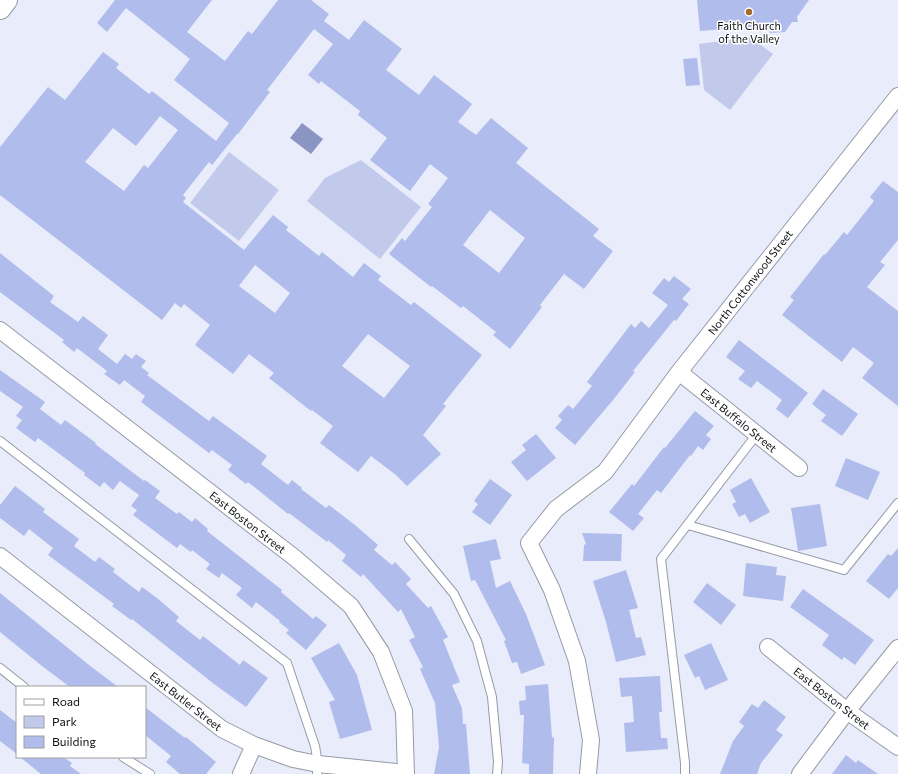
<svg xmlns="http://www.w3.org/2000/svg" width="898" height="774" font-family="Commissioner,sans-serif">
<style>
.green{fill:#c1caea}
.water{fill:#8a95c3}
.building{fill:#b0bcec;fill-rule:evenodd}
.lines{fill:none;stroke-linecap:round;stroke-linejoin:round}
.service-casing{stroke:#969aa6;stroke-width:10}
.minor-casing{stroke:#969aa6;stroke-width:18}
.secondary-casing{stroke:#969aa6;stroke-width:24}
.service{stroke:#fff;stroke-width:8}
.minor{stroke:#fff;stroke-width:16}
.secondary{stroke:#fff;stroke-width:22}
.poi-dot{fill:#a66b2c;stroke:#fff;stroke-width:1.5}
.labels{text-anchor:middle;dominant-baseline:central;stroke-width:3;stroke-linejoin:round;paint-order:stroke}
.poi-label{font-size:11px;fill:#0e1014;stroke:#fff}
.street-label{font-size:11px;fill:#0e1014;stroke:#fff}
</style>
<rect width="100%" height="100%" fill="#e9ecfa"/>
<path class="green" d="M 750,37 L 773,54 L 730,110 L 704,90 L 699,44 Z
M 229,152 L 279,190 L 239,241 L 190,203 Z
M 361,160 L 421,207 L 380,259 L 307,201 L 325,178 Z"/>
<path class="water" d="M 302,123 L 323,139 L 311,154 L 290,138 Z"/>
<path class="building" d="M 115,0 L 212,0 L 187,32 L 225,61 L 248,31 L 252,34 L 278,0 L 311,0 L 329,14 L 324,21 L 349,40 L 364,20 L 402,49 L 386,70 L 419,95 L 434,75 L 472,104 L 458,122 L 476,135 L 491,118 L 528,148 L 516,163 L 599,229 L 593,236 L 613,251 L 584,289 L 564,274 L 540,305 L 542,307 L 510,349 L 493,335 L 496,332 L 463,306 L 461,308 L 432,286 L 431,287 L 389,254 L 402,238 L 405,241 L 432,207 L 428,204 L 448,178 L 430,164 L 410,191 L 370,160 L 387,138 L 358,115 L 360,111 L 321,81 L 319,84 L 308,75 L 333,44 L 314,29 L 267,90 L 270,92 L 238,134 L 237,134 L 212,165 L 209,162 L 183,195 L 186,198 L 183,202 L 244,250 L 273,215 L 288,227 L 286,230 L 319,256 L 322,252 L 353,277 L 364,263 L 381,276 L 378,280 L 411,305 L 414,302 L 482,355 L 443,404 L 446,406 L 423,435 L 441,454 L 407,486 L 396,475 L 371,456 L 358,472 L 320,443 L 333,426 L 312,410 L 311,411 L 269,378 L 274,373 L 249,354 L 233,374 L 195,345 L 210,325 L 184,304 L 181,308 L 175,303 L 162,320 L 0,195 L 0,147 L 48,87 L 65,100 L 103,52 L 119,64 L 116,68 L 149,94 L 152,91 L 216,141 L 229,123 L 174,80 L 190,59 L 126,8 L 107,32 L 97,23 ZM 160,116 L 178,130 L 148,168 L 144,165 L 124,191 L 85,162 L 113,128 L 136,146 ZM 490,210 L 525,238 L 499,273 L 463,245 ZM 255,265 L 290,293 L 275,313 L 239,286 ZM 368,334 L 410,366 L 384,398 L 342,366 Z
M 697,0 L 809,0 L 797,17 L 798,22 L 792,22 L 785,32 L 770,33 L 769,25 L 745,28 L 744,24 L 722,26 L 723,29 L 700,31 Z
M 697,58 L 700,85 L 686,86 L 683,59 Z
M 883,181 L 898,192 L 898,240 L 880,262 L 885,265 L 867,287 L 898,311 L 898,406 L 862,378 L 874,363 L 853,347 L 842,362 L 782,315 L 794,300 L 790,297 L 824,254 L 825,255 L 844,232 L 847,235 L 874,201 L 870,197 Z
M 0,253 L 54,296 L 50,302 L 78,322 L 83,316 L 108,335 L 98,349 L 117,364 L 125,354 L 132,359 L 136,354 L 146,361 L 141,367 L 149,373 L 147,375 L 209,421 L 213,416 L 267,456 L 261,464 L 288,485 L 292,480 L 302,488 L 301,489 L 326,508 L 329,505 L 355,525 L 378,545 L 374,550 L 392,565 L 395,562 L 411,579 L 406,584 L 428,608 L 431,606 L 448,637 L 443,640 L 460,682 L 452,685 L 462,708 L 463,724 L 466,724 L 470,774 L 434,774 L 439,747 L 435,703 L 420,669 L 423,667 L 409,640 L 415,637 L 401,609 L 398,612 L 363,574 L 361,577 L 342,561 L 346,555 L 328,540 L 327,542 L 289,513 L 288,514 L 248,482 L 246,484 L 228,470 L 232,465 L 212,450 L 209,453 L 141,402 L 145,396 L 124,380 L 120,385 L 104,374 L 107,371 L 77,348 L 74,352 L 62,342 L 64,340 L 0,292 Z
M 674,276 L 691,289 L 682,299 L 689,304 L 676,321 L 674,320 L 633,371 L 635,372 L 613,400 L 575,445 L 555,428 L 562,420 L 558,416 L 568,405 L 573,409 L 592,386 L 587,382 L 631,324 L 635,328 L 641,321 L 649,328 L 668,305 L 652,293 L 664,278 L 669,282 Z
M 739,340 L 808,393 L 788,418 L 776,409 L 782,400 L 757,381 L 751,388 L 738,379 L 745,371 L 726,357 Z
M 0,370 L 45,402 L 40,409 L 61,425 L 65,420 L 96,443 L 95,444 L 144,481 L 145,480 L 160,491 L 155,498 L 177,514 L 179,512 L 192,522 L 195,518 L 208,529 L 207,531 L 282,590 L 281,592 L 313,619 L 316,616 L 327,625 L 306,650 L 286,633 L 289,630 L 279,622 L 280,621 L 256,602 L 252,608 L 236,595 L 242,588 L 222,573 L 219,578 L 206,569 L 210,564 L 192,550 L 191,552 L 180,544 L 177,548 L 133,515 L 137,510 L 131,506 L 139,495 L 120,481 L 113,490 L 104,482 L 100,487 L 84,475 L 85,473 L 38,438 L 35,442 L 16,428 L 22,420 L 16,416 L 23,407 L 0,391 Z
M 823,389 L 858,414 L 842,436 L 821,421 L 826,415 L 812,404 Z
M 695,411 L 714,426 L 706,435 L 711,439 L 703,450 L 698,446 L 691,456 L 690,455 L 661,493 L 657,490 L 638,514 L 644,518 L 633,531 L 609,512 L 632,484 L 634,486 L 664,447 L 665,448 Z
M 536,434 L 556,458 L 527,481 L 511,462 L 526,450 L 522,445 Z
M 846,458 L 880,472 L 868,500 L 835,486 Z
M 751,478 L 770,512 L 750,523 L 745,514 L 739,517 L 732,504 L 736,502 L 730,490 Z
M 490,479 L 512,495 L 490,525 L 472,512 L 478,504 L 474,501 Z
M 15,486 L 45,509 L 43,512 L 79,539 L 74,546 L 95,562 L 99,557 L 115,569 L 113,572 L 139,592 L 142,587 L 157,598 L 179,617 L 176,621 L 200,640 L 203,636 L 240,665 L 243,660 L 268,678 L 246,707 L 214,684 L 132,619 L 131,620 L 112,606 L 114,604 L 48,555 L 53,548 L 29,529 L 24,536 L 0,518 L 0,505 Z
M 820,504 L 827,546 L 798,551 L 791,508 Z
M 582,533 L 622,534 L 621,561 L 583,561 L 584,545 L 586,544 Z
M 496,539 L 501,559 L 490,561 L 496,588 L 510,581 L 526,614 L 545,665 L 521,674 L 517,662 L 512,663 L 504,641 L 506,640 L 475,580 L 471,581 L 463,546 Z
M 898,548 L 898,588 L 889,599 L 866,581 L 888,554 L 891,556 Z
M 746,563 L 777,567 L 776,575 L 786,576 L 783,601 L 743,596 Z
M 626,570 L 638,608 L 629,610 L 636,638 L 641,637 L 646,655 L 616,662 L 606,622 L 593,581 Z
M 707,583 L 736,605 L 721,625 L 693,602 Z
M 803,589 L 874,640 L 855,665 L 844,657 L 842,660 L 822,645 L 829,635 L 790,607 Z
M 0,593 L 89,665 L 118,687 L 70,687 L 42,666 L 0,632 Z
M 339,643 L 357,675 L 372,730 L 340,739 L 329,702 L 335,700 L 311,658 Z
M 711,643 L 728,680 L 705,690 L 699,676 L 695,678 L 684,655 Z
M 660,676 L 662,712 L 659,712 L 661,738 L 667,738 L 668,749 L 626,752 L 624,723 L 634,722 L 632,696 L 621,697 L 619,678 Z
M 548,684 L 552,737 L 554,738 L 553,774 L 529,774 L 529,764 L 522,763 L 524,715 L 520,715 L 519,701 L 526,700 L 525,686 Z
M 764,700 L 786,717 L 776,730 L 783,735 L 761,763 L 757,774 L 720,774 L 733,741 L 744,726 L 739,722 L 752,704 L 758,708 Z
M 145,707 L 185,738 L 186,737 L 216,762 L 206,774 L 180,774 L 166,762 L 171,756 L 145,735 Z
M 0,710 L 17,723 L 17,754 L 0,741 Z
M 846,755 L 856,763 L 858,760 L 878,774 L 832,774 Z
M 20,757 L 63,757 L 72,763 L 70,766 L 81,774 L 41,774 Z"/>
<g class="lines">
<g class="service-casing">
<path id="service" d="M 0,441 L 287,663 L 315,746 L 318,764 L 317,774
M 688,525 L 844,570 L 898,503
M 409,539 L 454,594 L 477,641 L 492,697 L 498,762 L 497,774
M 0,668 L 24,687
M 123,757 L 150,774
M 685,774 L 685,763 L 661,559 L 757,434"/>
</g>
<g class="minor-casing">
<path id="minor" d="M 0,330 L 295,558 L 351,606 L 381,652 L 404,711 L 406,774
M 679,372 L 799,468
M 0,556 L 222,729 L 254,745 L 293,759 L 318,764 L 406,773
M 768,647 L 847,711 L 898,747
M 241,774 L 254,745
M 588,774 L 591,740 L 577,661 L 552,590 L 529,543 L 556,509 L 605,472 L 679,372 L 898,96
M 800,774 L 847,711 L 898,648"/>
</g>
<g class="secondary-casing">
<path id="secondary" d="M 0,8 L 6,0"/>
</g>
<use href="#service" class="service"/>
<use href="#minor" class="minor"/>
<use href="#secondary" class="secondary"/>
</g>
<circle class="poi-dot" cx="749" cy="12" r="4"/>
<g class="labels">
<g class="poi-label">
<text x="749" y="25">Faith Church<tspan x="749" dy="13">of the Valley</tspan></text>
</g>
<g class="street-label">
<text transform="translate(750 282) rotate(-52)">North Cottonwood Street</text>
<text transform="translate(739 420) rotate(39)">East Buffalo Street</text>
<text transform="translate(248 522) rotate(38)">East Boston Street</text>
<text transform="translate(832 698) rotate(38)">East Boston Street</text>
<text transform="translate(186 701) rotate(38)">East Butler Street</text>
</g>
</g>
<rect x="16" y="686" width="130" height="72" fill="#ffffff" stroke="#9f9fa1"/>
<rect x="24" y="699" width="20" height="6" fill="#ffffff" stroke="#9f9fa1"/>
<text x="52" y="706" font-size="12" fill="#0e1014">Road</text>
<rect x="24" y="716" width="20" height="12" fill="#c1caea" stroke="#9f9fa1"/>
<text x="52" y="726" font-size="12" fill="#0e1014">Park</text>
<rect x="24" y="736" width="20" height="12" fill="#b0bcec" stroke="#9f9fa1"/>
<text x="52" y="746" font-size="12" fill="#0e1014">Building</text>
</svg>
